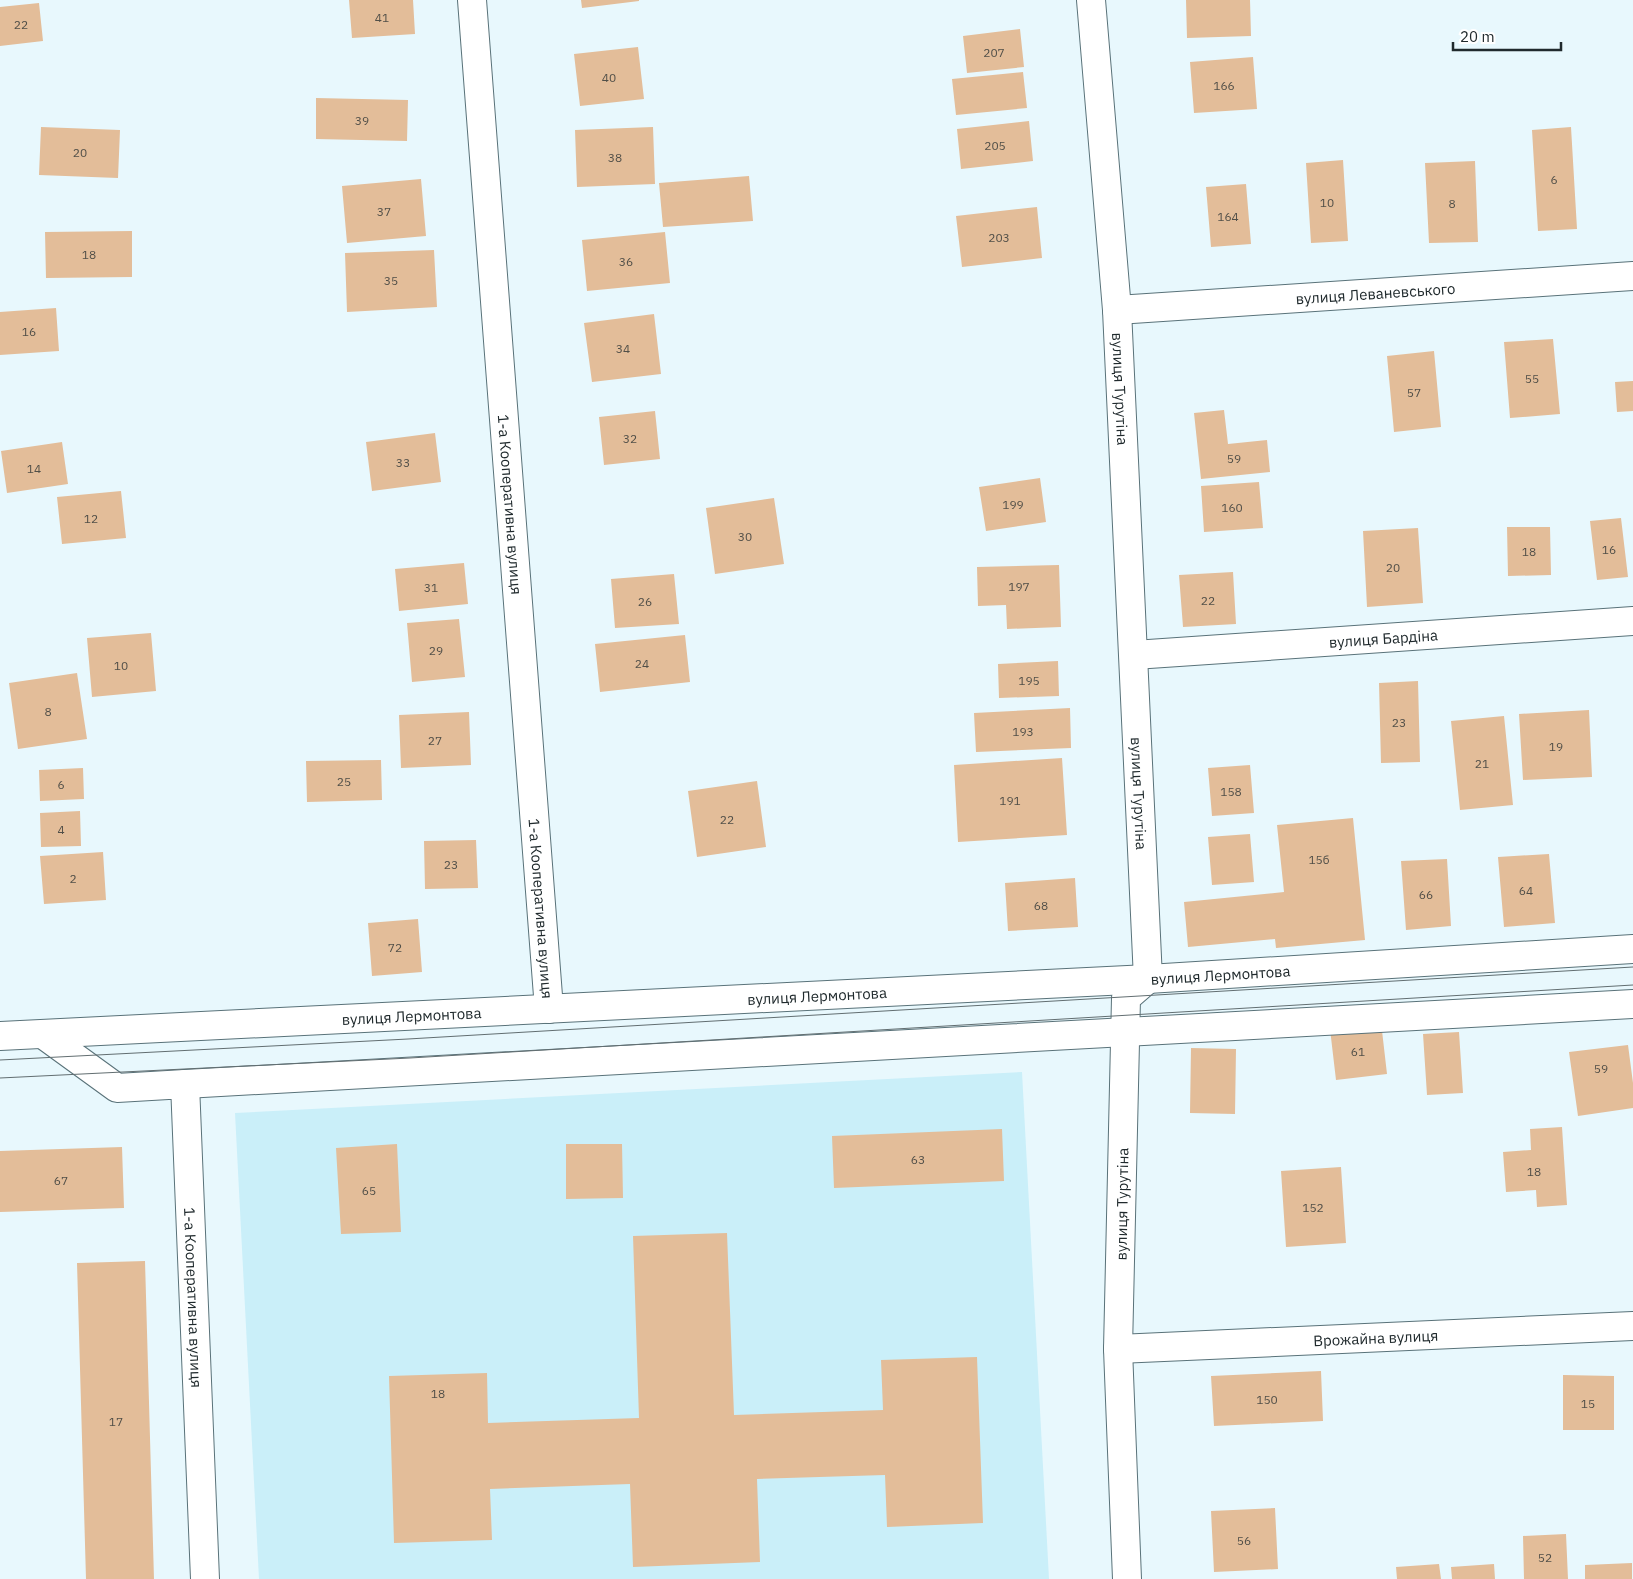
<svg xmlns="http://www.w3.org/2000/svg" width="1633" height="1579" font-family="'IBM Plex Sans',sans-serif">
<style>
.built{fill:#caeff9}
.building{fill:#e3bd99}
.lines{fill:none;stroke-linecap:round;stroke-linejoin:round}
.minor-casing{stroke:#597279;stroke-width:30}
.tertiary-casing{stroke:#597279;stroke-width:30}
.minor{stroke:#fff;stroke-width:28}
.tertiary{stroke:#fff;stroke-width:28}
.tram{stroke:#626e71;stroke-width:1}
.labels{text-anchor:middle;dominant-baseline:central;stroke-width:4.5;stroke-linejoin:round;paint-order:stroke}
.number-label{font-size:12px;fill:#514f48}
.street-label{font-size:15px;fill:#202a2d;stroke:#fff}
</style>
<rect width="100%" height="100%" fill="#e8f8fd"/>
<path class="built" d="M 1022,1072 L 1049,1579 L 259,1579 L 235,1113 Z"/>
<path class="building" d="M 349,0 L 413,0 L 415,34 L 352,38 Z
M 581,0 L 639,0 L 639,1 L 582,8 Z
M 1186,0 L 1250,0 L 1251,36 L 1187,38 Z
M 39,3 L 43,41 L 0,46 L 0,7 Z
M 1020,29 L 1024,67 L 967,73 L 963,36 Z
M 638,47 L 644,99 L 580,106 L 574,54 Z
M 1253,57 L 1257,109 L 1194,113 L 1190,62 Z
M 1023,72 L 1027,108 L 956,115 L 952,79 Z
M 316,98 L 408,100 L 407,141 L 316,139 Z
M 1029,121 L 1033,161 L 961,169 L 957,129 Z
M 41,127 L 120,130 L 118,178 L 39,175 Z
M 653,127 L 655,184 L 577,187 L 575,130 Z
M 1571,127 L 1577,229 L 1538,231 L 1532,130 Z
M 1343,160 L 1348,241 L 1311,243 L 1306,163 Z
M 1475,161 L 1478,242 L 1429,243 L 1425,163 Z
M 749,176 L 753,221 L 663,227 L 659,183 Z
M 421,179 L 426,236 L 347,243 L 342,186 Z
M 1246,184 L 1251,244 L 1211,247 L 1206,187 Z
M 1037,207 L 1042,258 L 962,267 L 956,216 Z
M 132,231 L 132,277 L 46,278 L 45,232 Z
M 665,232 L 670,283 L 587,291 L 582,240 Z
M 434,250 L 437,307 L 347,312 L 345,253 Z
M 56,308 L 59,351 L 0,355 L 0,312 Z
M 654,314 L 661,374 L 592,382 L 584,323 Z
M 1553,339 L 1560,414 L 1510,418 L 1504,342 Z
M 1434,351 L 1441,427 L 1394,432 L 1387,356 Z
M 1633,381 L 1633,411 L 1617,412 L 1615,382 Z
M 1224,410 L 1228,444 L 1267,440 L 1270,472 L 1201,479 L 1194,413 Z
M 655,411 L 660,459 L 604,465 L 599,417 Z
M 435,433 L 441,482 L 372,491 L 366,442 Z
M 62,442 L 68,484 L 7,493 L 1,451 Z
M 1040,478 L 1046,522 L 986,531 L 979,487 Z
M 1259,482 L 1263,528 L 1204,532 L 1201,486 Z
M 121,491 L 126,538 L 62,544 L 57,497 Z
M 774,498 L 784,564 L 715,574 L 706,508 Z
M 1621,518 L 1628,577 L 1597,580 L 1590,521 Z
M 1507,527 L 1550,527 L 1551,575 L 1508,576 Z
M 1418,528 L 1423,603 L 1367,607 L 1363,531 Z
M 464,563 L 468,604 L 399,611 L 395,569 Z
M 1059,565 L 1061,627 L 1007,629 L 1006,605 L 978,606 L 977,567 Z
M 1233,572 L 1236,624 L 1183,627 L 1179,575 Z
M 674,574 L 679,624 L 615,628 L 611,579 Z
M 459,619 L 465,677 L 412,682 L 407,623 Z
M 151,633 L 156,691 L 92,697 L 87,638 Z
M 685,635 L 690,682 L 600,692 L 595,644 Z
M 1058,661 L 1059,696 L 999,698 L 998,664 Z
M 77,673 L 87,739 L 18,749 L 9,683 Z
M 1418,681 L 1420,762 L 1381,763 L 1379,683 Z
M 1070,708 L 1071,748 L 976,752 L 974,713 Z
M 1589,710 L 1592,777 L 1523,780 L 1519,714 Z
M 469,712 L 471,765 L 401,768 L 399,715 Z
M 1504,716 L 1513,805 L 1460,810 L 1451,721 Z
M 1062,758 L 1067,835 L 958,842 L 954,765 Z
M 381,760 L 382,800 L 307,802 L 306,761 Z
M 1250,765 L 1254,813 L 1212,816 L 1208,768 Z
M 83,768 L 84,799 L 40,801 L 39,770 Z
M 757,781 L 766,847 L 697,857 L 688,791 Z
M 80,811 L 81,846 L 41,847 L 40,813 Z
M 1353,818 L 1365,940 L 1276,948 L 1275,939 L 1188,947 L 1184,902 L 1284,892 L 1277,825 Z
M 1250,834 L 1254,882 L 1212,885 L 1208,837 Z
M 476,840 L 478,888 L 425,889 L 424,841 Z
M 103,852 L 106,900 L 44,904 L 40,856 Z
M 1549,854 L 1555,923 L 1504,927 L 1498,857 Z
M 1447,859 L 1451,926 L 1406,930 L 1401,861 Z
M 1075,878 L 1078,927 L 1008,931 L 1005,883 Z
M 418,919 L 422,972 L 372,976 L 368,923 Z
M 1381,1022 L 1387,1074 L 1336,1080 L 1330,1029 Z
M 1459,1032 L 1463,1093 L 1427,1095 L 1423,1034 Z
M 1628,1045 L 1633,1083 L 1633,1108 L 1578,1116 L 1569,1052 Z
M 1191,1048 L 1236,1049 L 1235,1114 L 1190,1113 Z
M 1562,1127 L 1567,1205 L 1537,1207 L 1536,1190 L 1506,1192 L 1503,1152 L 1531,1150 L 1530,1129 Z
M 1002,1129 L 1004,1181 L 834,1188 L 832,1136 Z
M 397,1144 L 401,1232 L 341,1234 L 336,1148 Z
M 566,1144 L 622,1144 L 623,1198 L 566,1199 Z
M 122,1147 L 124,1208 L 0,1212 L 0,1151 Z
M 1341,1167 L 1346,1243 L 1286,1247 L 1281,1171 Z
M 727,1233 L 734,1415 L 883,1410 L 881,1360 L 977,1357 L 983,1523 L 887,1527 L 885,1475 L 757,1479 L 760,1562 L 633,1567 L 630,1484 L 490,1489 L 492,1540 L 394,1543 L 389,1376 L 487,1373 L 488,1423 L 639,1418 L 633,1236 Z
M 145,1261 L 154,1579 L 86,1579 L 77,1263 Z
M 1321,1371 L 1323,1421 L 1214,1426 L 1211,1376 Z
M 1563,1375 L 1614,1376 L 1614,1430 L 1563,1430 Z
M 1275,1508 L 1278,1569 L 1214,1572 L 1211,1511 Z
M 1566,1534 L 1568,1579 L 1524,1579 L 1523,1536 Z
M 1632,1563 L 1632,1579 L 1585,1579 L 1585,1565 Z
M 1439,1564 L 1441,1579 L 1397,1579 L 1396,1567 Z
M 1494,1564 L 1495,1579 L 1452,1579 L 1451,1567 Z"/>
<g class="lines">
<g class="minor-casing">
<g id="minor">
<path id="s1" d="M 472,0 L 549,1009"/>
<path id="s2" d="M 1117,310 L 1633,276"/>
<path id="s3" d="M 1134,655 L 1633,621"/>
<path id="s4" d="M 44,1035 L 117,1088 L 185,1084 L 205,1579"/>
<path id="s5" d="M 0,1036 L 1148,979 L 1633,949"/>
<path d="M 185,1084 L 1633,1004"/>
<path id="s6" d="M 1118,1349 L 1633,1326"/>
</g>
</g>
<g class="tertiary-casing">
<g id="tertiary">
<path id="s7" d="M 1091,0 L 1117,310 L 1148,979 L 1126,998 L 1118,1349 L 1127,1579"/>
</g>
</g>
<use href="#minor" class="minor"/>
<use href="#tertiary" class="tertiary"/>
<path class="tram" d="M 0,1060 L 408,1039 L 1633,967
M 0,1078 L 410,1058 L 1633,985"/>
</g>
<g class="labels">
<g class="number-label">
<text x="382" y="17">41</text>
<text x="21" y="24">22</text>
<text x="994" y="52">207</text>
<text x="609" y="77">40</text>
<text x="1224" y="85">166</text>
<text x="362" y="120">39</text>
<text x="995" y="145">205</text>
<text x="80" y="152">20</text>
<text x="615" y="157">38</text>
<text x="1554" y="179">6</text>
<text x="1327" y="202">10</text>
<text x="1452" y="203">8</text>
<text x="384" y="211">37</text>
<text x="1228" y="216">164</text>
<text x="999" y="237">203</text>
<text x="89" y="254">18</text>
<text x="626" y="261">36</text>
<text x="391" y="280">35</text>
<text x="29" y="331">16</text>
<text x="623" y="348">34</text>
<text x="1532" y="378">55</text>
<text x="1414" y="392">57</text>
<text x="630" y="438">32</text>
<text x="1234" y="458">59</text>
<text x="403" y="462">33</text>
<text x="34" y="468">14</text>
<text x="1013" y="504">199</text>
<text x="1232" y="507">160</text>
<text x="91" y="518">12</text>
<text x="745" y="536">30</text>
<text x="1609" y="549">16</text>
<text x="1529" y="551">18</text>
<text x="1393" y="567">20</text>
<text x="1019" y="586">197</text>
<text x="431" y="587">31</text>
<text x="1208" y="600">22</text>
<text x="645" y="601">26</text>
<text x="436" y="650">29</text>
<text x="642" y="663">24</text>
<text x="121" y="665">10</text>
<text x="1029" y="680">195</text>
<text x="48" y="711">8</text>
<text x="1399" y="722">23</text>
<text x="1023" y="731">193</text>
<text x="435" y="740">27</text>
<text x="1556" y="746">19</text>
<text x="1482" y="763">21</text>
<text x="344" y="781">25</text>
<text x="61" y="784">6</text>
<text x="1231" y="791">158</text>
<text x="1010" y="800">191</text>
<text x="727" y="819">22</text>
<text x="61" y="829">4</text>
<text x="1319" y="859">15б</text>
<text x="451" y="864">23</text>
<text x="73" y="878">2</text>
<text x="1526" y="890">64</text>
<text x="1426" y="894">66</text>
<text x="1041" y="905">68</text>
<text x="395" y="947">72</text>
<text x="1358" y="1051">61</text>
<text x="1601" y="1068">59</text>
<text x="918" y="1159">63</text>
<text x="1534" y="1171">18</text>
<text x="61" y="1180">67</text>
<text x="369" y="1190">65</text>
<text x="1313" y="1207">152</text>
<text x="438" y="1393">18</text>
<text x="1267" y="1399">150</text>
<text x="1588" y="1403">15</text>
<text x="116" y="1421">17</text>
<text x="1244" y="1540">56</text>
<text x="1545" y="1557">52</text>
</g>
<g class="street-label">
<text stroke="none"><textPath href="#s2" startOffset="259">вулиця Леваневського</textPath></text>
<text stroke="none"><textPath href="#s7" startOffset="390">вулиця Турутіна</textPath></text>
<text stroke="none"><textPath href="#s1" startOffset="506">1-а Кооперативна вулиця</textPath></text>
<text stroke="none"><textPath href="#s3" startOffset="250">вулиця Бардіна</textPath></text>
<text stroke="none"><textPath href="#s7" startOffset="795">вулиця Турутіна</textPath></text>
<text stroke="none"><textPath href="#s1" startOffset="911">1-а Кооперативна вулиця</textPath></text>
<text stroke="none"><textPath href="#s5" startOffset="1222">вулиця Лермонтова</textPath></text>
<text stroke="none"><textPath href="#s5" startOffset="818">вулиця Лермонтова</textPath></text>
<text stroke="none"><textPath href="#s5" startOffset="412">вулиця Лермонтова</textPath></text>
<text transform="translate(1122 1204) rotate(-89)">вулиця Турутіна</text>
<text stroke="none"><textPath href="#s4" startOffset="372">1-а Кооперативна вулиця</textPath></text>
<text stroke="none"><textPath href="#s6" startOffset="258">Врожайна вулиця</textPath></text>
</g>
</g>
<path d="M1453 42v8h108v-8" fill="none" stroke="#202a2d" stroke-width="2.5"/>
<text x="1460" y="42" font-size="15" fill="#202a2d" stroke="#ffffff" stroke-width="4" paint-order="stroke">20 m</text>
</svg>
